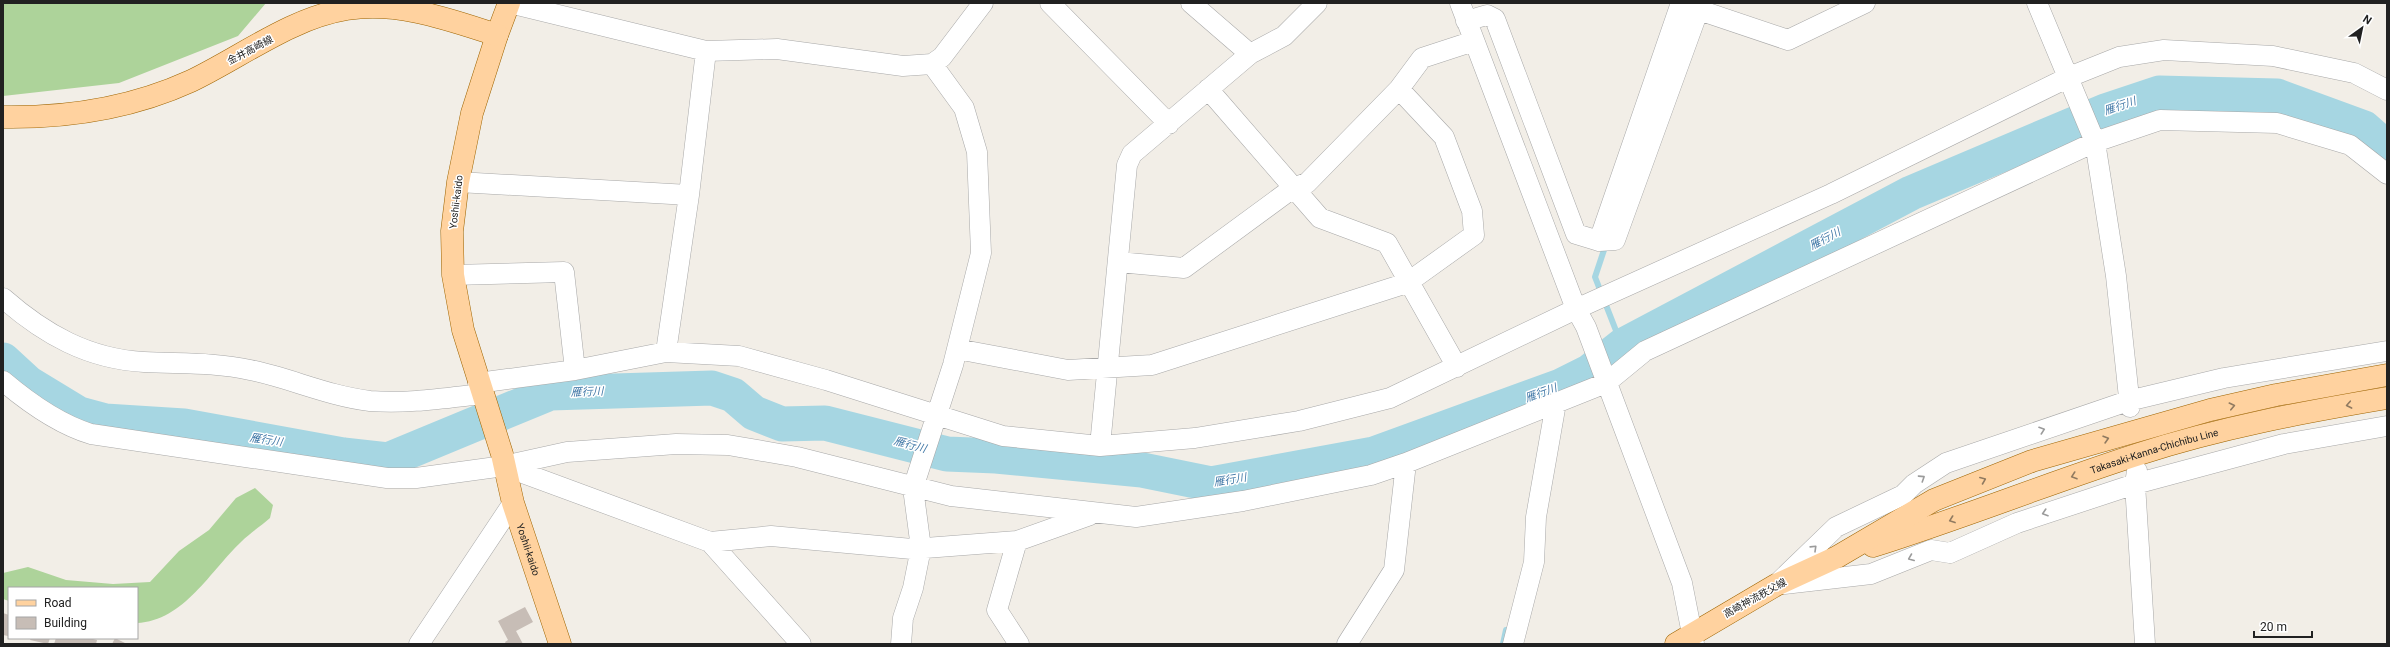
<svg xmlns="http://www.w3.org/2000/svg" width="2390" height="647" font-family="Roboto,'Noto Sans JP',sans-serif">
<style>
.forest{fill:#add39a}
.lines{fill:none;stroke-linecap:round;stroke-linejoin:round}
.stream{stroke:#a6d6e2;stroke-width:6}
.river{stroke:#a6d6e2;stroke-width:35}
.building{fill:#c7bdb6}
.minor-casing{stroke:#a8a8a8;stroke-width:21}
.major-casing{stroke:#9e6400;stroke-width:23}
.minor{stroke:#fff;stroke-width:20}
.major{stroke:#ffd29f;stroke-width:22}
.oneway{stroke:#907a60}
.oneway2{stroke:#9b9b9b}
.labels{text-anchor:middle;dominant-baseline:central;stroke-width:3;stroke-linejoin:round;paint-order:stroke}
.street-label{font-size:10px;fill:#212121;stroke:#fff}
.water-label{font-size:11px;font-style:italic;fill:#4178a7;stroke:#fff}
</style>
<rect width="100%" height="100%" fill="#f2eee7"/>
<path class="forest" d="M 3,3 L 266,3 L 238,36 L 119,83 L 3,96 Z
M 255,488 L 273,505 L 270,518 C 261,526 250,533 241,542 C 211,570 184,621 137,623 L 137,588 L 9,588 L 9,601 L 3,599 L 3,573 L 28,567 L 66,580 L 113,584 L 150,582 L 179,551 L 209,530 L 236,498 Z"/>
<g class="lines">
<path class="stream" d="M 1606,244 L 1595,277 L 1622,346
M 1549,402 L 1552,390
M 1503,644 L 1506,630"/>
<path class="river" d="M 3,360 L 28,383 L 79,414 L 105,421 L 184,426 L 343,455 L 388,460 L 550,393 L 712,388 L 733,395 L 754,413 L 782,424 L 825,423 L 947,454 L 996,456 L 1142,470 L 1211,484 L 1374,454 L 1561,386 L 1589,372 L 1622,346 L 1911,193 L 2105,111 L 2159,93 L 2277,96 L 2364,128 L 2387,148"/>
</g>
<path class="building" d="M 525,607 L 533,622 L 516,631 L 523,644 L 506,644 L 505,642 L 508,640 L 498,621 Z
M 3,613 L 9,615 L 8,636 L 3,635 Z
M 31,638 L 50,638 L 48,644 L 30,640 Z
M 56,638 L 89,638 L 97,640 L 96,644 L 54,644 Z
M 115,638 L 127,644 L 112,644 Z"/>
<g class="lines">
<g class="minor-casing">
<path id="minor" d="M 509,3 L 706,51 L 777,49 L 903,66 L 932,64 L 964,108 L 977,152 L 981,253 L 953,365 L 913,488 L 921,548 L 913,588 L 903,618 L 901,644
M 1050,3 L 1169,124
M 1191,3 L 1250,54
M 1460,3 L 1576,309 L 1586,327 L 1682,583 L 1694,644
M 2037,3 L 2095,142 L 2116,276 L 2130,407
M 1687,6 L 1788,40 L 1865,3
M 1466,21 L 1487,15 L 1495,19 L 1576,234 L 1599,241 L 1615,240 L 1701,3
M 932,64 L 942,57 L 983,3
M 1208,89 L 1320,218 L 1387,243 L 1457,367
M 1399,89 L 1422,58 L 1474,41
M 458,182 L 689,195
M 1599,241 L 1681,3
M 453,275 L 564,272 L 575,370
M 3,298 C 44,334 88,359 144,362 C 179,364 214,362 250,370 C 290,378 328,396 370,401 C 407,404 445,398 482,394
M 957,349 L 1068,370 L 1152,365 L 1407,283 L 1474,235 L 1472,211 L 1444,137 L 1399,89 L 1307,183 L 1293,188 L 1184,268 L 1118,262
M 666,352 L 689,195 L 706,51
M 3,381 C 29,403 58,424 91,434 L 387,478 L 416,478 L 504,466 L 567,452 L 676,444 L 728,445 L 797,457 L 951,496 L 1136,517 L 1243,501 L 1371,475 L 1406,463 L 1606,383 L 1645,351 L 2095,142 L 2160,120 L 2277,123 L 2350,145 L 2387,174
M 478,383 L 575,370 L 666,352 L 739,356 L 826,380 L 1003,436 L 1100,446 L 1195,438 L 1299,421 L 1390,398 L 1576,309 L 1831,194 L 2069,77 L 2119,57 L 2164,50 L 2273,56 L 2354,73 L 2387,90
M 1100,446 L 1127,165 L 1132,154 L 1250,54 L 1284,36 L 1317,3
M 504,466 L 710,542 L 801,644
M 2137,471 L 2135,484 L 2145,644
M 1017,541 L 997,610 L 1019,644
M 710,542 L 771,536 L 912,549 L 1017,541 L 1090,515
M 1780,581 L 1836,527 L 1903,495 L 1914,484 L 1946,463 L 2128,401 L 2224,378 L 2387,351
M 1784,584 L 1871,574 L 1931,550 L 1950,553 L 2017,523 L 2135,484 L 2284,444 L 2387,426
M 419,644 L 513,503
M 1347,644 L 1394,570 L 1406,463
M 1513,644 L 1534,562 L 1536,517 L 1556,403"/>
</g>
<g class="major-casing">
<g id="major">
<path id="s1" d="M 509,3 L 497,35 L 472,113 L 458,182 L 452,231 L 453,275 L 463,330 L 502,454 L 513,503 L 560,644"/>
<path d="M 3,117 C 68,118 132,108 191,81 C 241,57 291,18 347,9 C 399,1 447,19 497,35"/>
<path id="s2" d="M 1873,546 C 1962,518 2049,483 2139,454 C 2219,428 2304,412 2387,398"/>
<path d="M 1676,644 L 1776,585 L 1837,557 L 1934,500 L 2032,461 L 2210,410 L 2276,395 L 2387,375"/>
</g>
</g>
<use href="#minor" class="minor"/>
<use href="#major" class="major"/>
</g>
<defs><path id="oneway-chevron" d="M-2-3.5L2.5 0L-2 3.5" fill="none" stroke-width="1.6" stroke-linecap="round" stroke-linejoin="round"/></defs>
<g class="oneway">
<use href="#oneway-chevron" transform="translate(2349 405) rotate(169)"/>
<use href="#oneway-chevron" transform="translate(2232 406) rotate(-13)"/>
<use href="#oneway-chevron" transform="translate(2106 439) rotate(-16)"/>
<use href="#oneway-chevron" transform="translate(2074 476) rotate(161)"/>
<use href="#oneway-chevron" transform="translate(1983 480) rotate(-22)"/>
<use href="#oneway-chevron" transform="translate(1952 520) rotate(160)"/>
</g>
<g class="oneway2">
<use href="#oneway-chevron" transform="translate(2042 430) rotate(-19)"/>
<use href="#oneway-chevron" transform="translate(1922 478) rotate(-33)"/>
<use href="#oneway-chevron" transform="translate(2045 513) rotate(162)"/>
<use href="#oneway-chevron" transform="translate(1814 548) rotate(-44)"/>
<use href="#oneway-chevron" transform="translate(1911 558) rotate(158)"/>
</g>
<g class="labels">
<g class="street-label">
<text transform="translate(250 50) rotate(-28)">金井高崎線</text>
<text transform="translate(456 202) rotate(-83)">Yoshii-kaido</text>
<text stroke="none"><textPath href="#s2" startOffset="297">Takasaki-Kanna-Chichibu Line</textPath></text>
<text stroke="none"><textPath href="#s1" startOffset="565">Yoshii-kaido</textPath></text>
<text transform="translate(1755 598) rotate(-29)">高崎神流秩父線</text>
</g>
<g class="water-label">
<text transform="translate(2120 106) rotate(-19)">雁行川</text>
<text transform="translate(1825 239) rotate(-28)">雁行川</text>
<text transform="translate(587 392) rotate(-2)">雁行川</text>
<text transform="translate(1541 393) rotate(-20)">雁行川</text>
<text transform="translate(266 440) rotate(9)">雁行川</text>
<text transform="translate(910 445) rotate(15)">雁行川</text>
<text transform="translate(1230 480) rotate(-9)">雁行川</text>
</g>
</g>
<rect width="2390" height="647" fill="none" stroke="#212121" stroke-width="8"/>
<rect x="8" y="587" width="130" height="52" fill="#ffffff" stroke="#a6a6a6"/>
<rect x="16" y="600" width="20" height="6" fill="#ffd29f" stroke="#a6a6a6"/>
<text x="44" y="607" font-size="12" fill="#212121">Road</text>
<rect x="16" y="617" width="20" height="12" fill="#c7bdb6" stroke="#a6a6a6"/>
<text x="44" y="627" font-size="12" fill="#212121">Building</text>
<g transform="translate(2362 28) rotate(33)" stroke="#ffffff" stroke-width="3" paint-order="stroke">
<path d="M0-3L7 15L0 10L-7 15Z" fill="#212121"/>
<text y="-6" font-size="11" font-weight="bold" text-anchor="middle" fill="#212121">N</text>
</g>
<path d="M2254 631v6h58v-6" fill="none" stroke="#212121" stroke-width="2"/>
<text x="2260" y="631" font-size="12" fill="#212121" stroke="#ffffff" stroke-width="3" paint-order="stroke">20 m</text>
</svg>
